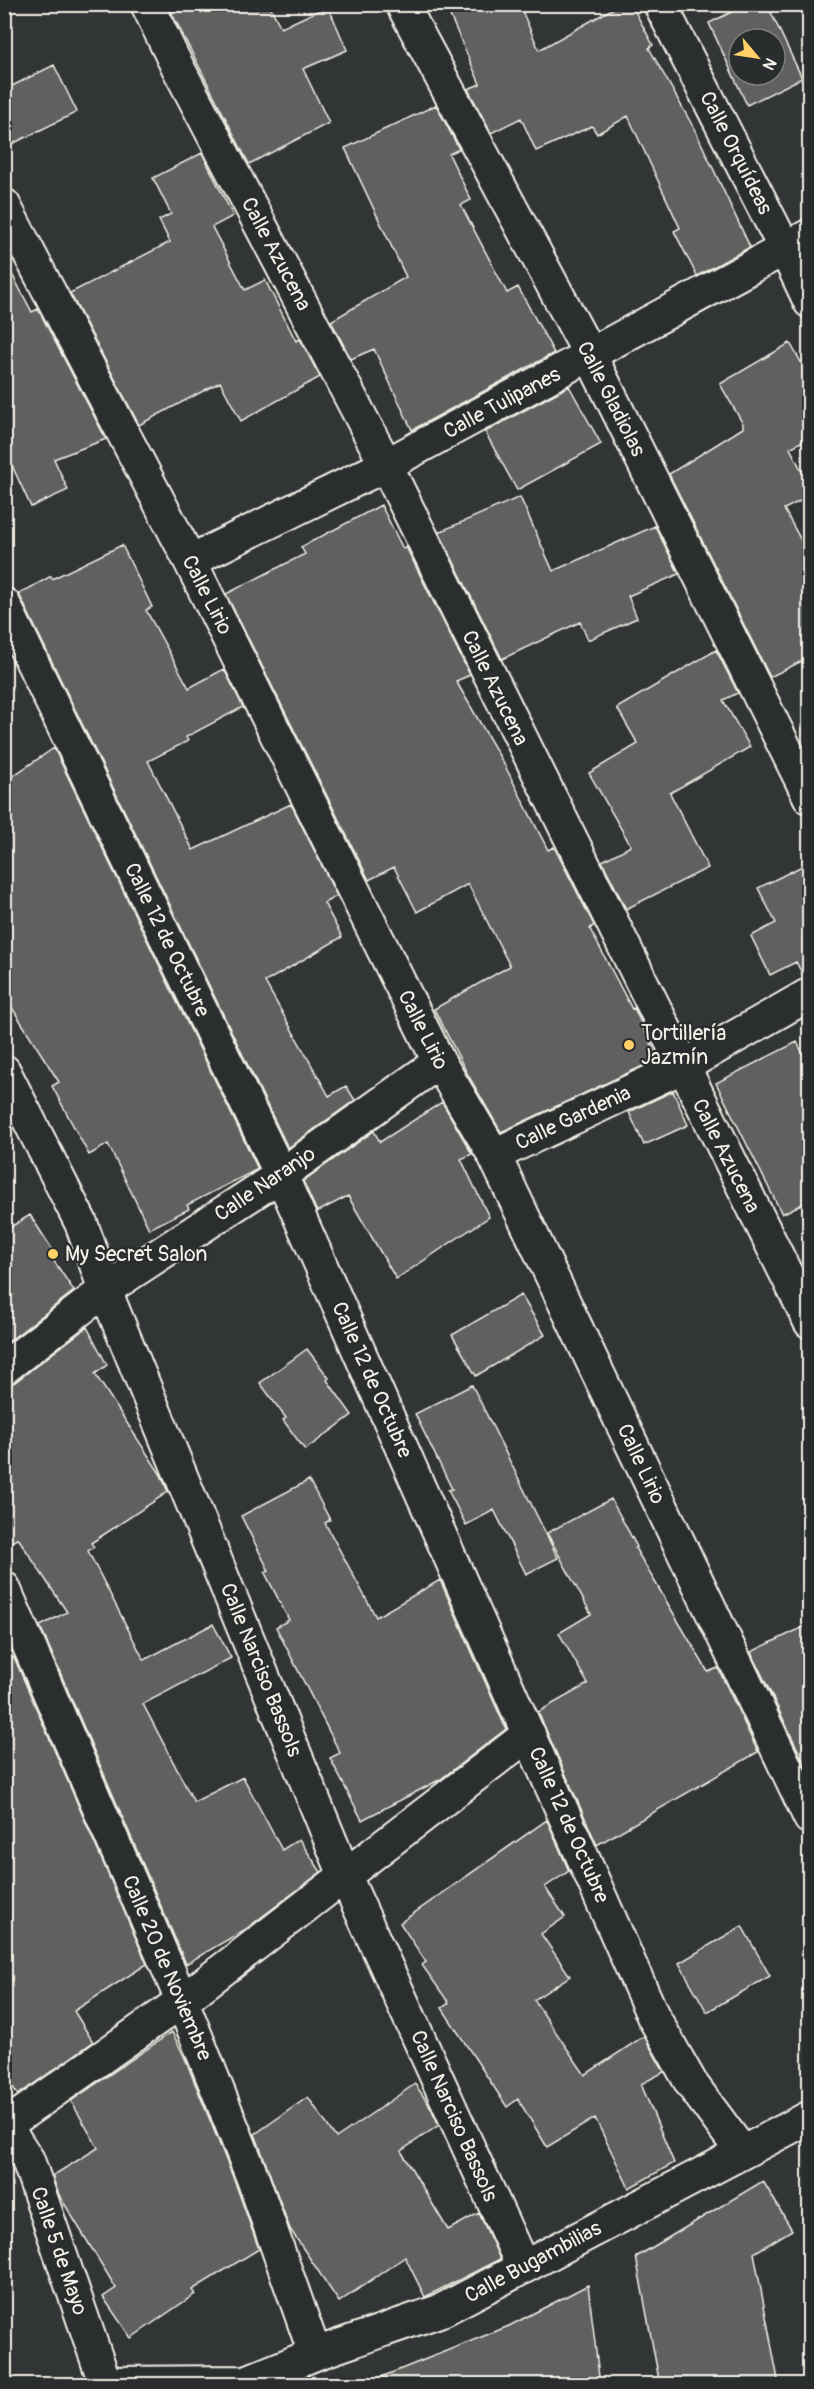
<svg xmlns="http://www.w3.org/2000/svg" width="814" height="2389" font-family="Pangolin,sans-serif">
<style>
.building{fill:#5f605f;stroke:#f4f1e8;stroke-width:1.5;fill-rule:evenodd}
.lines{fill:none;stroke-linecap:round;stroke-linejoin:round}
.minor-casing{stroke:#f4f1e8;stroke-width:36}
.minor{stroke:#2a2d2e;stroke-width:32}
.poi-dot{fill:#ffd166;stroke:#2a2d2e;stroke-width:2}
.labels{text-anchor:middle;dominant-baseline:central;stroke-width:4.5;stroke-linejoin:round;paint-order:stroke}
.street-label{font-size:21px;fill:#f4f1e8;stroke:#2a2d2e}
.poi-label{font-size:21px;fill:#f4f1e8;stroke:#2a2d2e;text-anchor:start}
</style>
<rect width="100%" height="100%" fill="#323535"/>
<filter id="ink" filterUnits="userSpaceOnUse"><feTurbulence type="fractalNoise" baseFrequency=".0167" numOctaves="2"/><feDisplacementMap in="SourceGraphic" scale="12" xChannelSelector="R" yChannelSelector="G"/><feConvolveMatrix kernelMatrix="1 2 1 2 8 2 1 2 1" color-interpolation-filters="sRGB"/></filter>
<g filter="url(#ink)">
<path class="building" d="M 167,4 L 269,4 L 281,28 L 328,6 L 347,50 L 303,69 L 329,123 L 249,164 Z
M 445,4 L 519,4 L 539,50 L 621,4 L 631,4 L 653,45 L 649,48 L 695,130 L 750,247 L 697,276 L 674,231 L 680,228 L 628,116 L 597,134 L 592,126 L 536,151 L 521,118 L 491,133 L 468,89 L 480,84 Z
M 748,4 L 767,4 L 802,78 L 747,105 L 709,23 ZM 739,39 L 775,39 L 775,75 L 739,75 Z
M 54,65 L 77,112 L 4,148 L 4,90 Z
M 436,105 L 459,149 L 449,154 L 471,200 L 461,205 L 507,293 L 518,287 L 554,353 L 412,430 L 374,349 L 351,359 L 331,321 L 406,277 L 345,148 Z
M 202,153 L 233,216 L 212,227 L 245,290 L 265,280 L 296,341 L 300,339 L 320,377 L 241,421 L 220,382 L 139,425 L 70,293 L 170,242 L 159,220 L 171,214 L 153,178 Z
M 4,259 L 32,312 L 38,309 L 106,439 L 54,459 L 68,490 L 31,507 L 4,448 Z
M 790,343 L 810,378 L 810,437 L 790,448 L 810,487 L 810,496 L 784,509 L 810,557 L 810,657 L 770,677 L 669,474 L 743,428 L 743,424 L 720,384 Z
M 569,386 L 601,444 L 517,490 L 485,432 Z
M 520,497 L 553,571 L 655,526 L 679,574 L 628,596 L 637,618 L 588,640 L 580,622 L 502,659 L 439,532 Z
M 381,505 L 403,549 L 406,547 L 470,675 L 456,681 L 504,764 L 548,850 L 554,847 L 594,925 L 590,929 L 632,1009 L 634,1008 L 658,1059 L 501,1132 L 467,1073 L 434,1009 L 510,966 L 468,884 L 417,912 L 394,867 L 369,880 L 226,594 L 305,554 L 301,547 Z
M 122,545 L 152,607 L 146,610 L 189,688 L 224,669 L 243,707 L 186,737 L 188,741 L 148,761 L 193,850 L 291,804 L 337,896 L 324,903 L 342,937 L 265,982 L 329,1096 L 346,1086 L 355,1100 L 288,1148 L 19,594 L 51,576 L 52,579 Z
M 716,650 L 738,693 L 723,700 L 750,747 L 670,793 L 708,868 L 626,909 L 602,861 L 631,846 L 589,773 L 638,744 L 617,708 Z
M 54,748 L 258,1169 L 187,1205 L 189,1209 L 149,1229 L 108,1144 L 89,1155 L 52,1086 L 59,1082 L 4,995 L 4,782 Z
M 810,862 L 810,976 L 804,977 L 796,962 L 770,975 L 751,936 L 776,923 L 758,888 Z
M 797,1042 L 810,1067 L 810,1200 L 782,1214 L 716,1083 Z
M 673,1091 L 688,1125 L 644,1145 L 629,1112 Z
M 442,1102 L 472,1154 L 461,1159 L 489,1217 L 396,1279 L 348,1196 L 317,1212 L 303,1181 L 374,1131 L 380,1142 Z
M 30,1215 L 54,1252 L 50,1255 L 74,1291 L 4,1345 L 4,1231 Z
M 521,1295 L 545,1335 L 476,1376 L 452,1335 Z
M 87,1327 L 107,1365 L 95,1374 L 161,1475 L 168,1492 L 91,1543 L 94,1547 L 88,1551 L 144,1660 L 213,1624 L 231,1658 L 143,1704 L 194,1802 L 243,1777 L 282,1850 L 299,1839 L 321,1872 L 246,1929 L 186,1964 L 40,1626 L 67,1612 L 18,1538 L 4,1547 L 4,1386 L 15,1382 Z
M 307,1349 L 329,1378 L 327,1380 L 352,1415 L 305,1450 L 283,1420 L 286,1418 L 260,1383 Z
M 472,1385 L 558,1558 L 526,1574 L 494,1510 L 466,1525 L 448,1490 L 452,1489 L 415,1414 Z
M 309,1480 L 330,1520 L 325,1523 L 376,1617 L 440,1580 L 506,1729 L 441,1779 L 362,1820 L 330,1758 L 340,1753 L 276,1627 L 289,1620 L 265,1573 L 269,1571 L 241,1516 Z
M 611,1499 L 637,1547 L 635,1548 L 708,1672 L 718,1668 L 758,1752 L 597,1845 L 538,1712 L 588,1684 L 559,1633 L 591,1614 L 547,1533 Z
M 810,1624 L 810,1775 L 751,1652 Z
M 14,1657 L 147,1964 L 74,2011 L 93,2042 L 18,2095 L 4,2074 L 4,1664 Z
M 547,1820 L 569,1871 L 545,1887 L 565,1917 L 541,1934 L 570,1976 L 534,2000 L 585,2075 L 644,2036 L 664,2072 L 641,2084 L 674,2163 L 629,2188 L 595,2118 L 547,2147 L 518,2099 L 507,2107 L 442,2008 L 449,2003 L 422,1965 L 426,1962 L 400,1923 Z
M 742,1926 L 770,1976 L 707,2012 L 679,1963 Z
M 172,2032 L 184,2056 L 235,2182 L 259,2249 L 192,2290 L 195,2294 L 131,2338 L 103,2297 L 116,2288 L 59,2195 L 52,2176 L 98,2148 L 71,2101 Z
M 415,2084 L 430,2106 L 439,2125 L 401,2151 L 448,2230 L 479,2213 L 500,2259 L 425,2297 L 405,2257 L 339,2302 L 290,2229 L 255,2134 L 308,2097 L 336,2138 Z
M 763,2181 L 792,2230 L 754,2253 L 779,2385 L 660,2385 L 636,2257 Z
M 588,2285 L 600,2385 L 366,2385 L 366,2383 L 509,2326 Z"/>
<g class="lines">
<g class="minor-casing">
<path id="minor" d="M 147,4 L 173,58 L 386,465 L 810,1322
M 402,4 L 590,355 L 810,798
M 660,4 L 784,247 L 810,302
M 4,205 L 190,561 L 439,1062 L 494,1155 L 810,1818
M 190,561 L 386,465 L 810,235
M 4,604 L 281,1175 L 653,2016 L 691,2083 L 742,2152
M 4,1071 L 81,1223 L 105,1290 L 345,1876 L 523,2267
M 494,1155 L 682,1067 L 810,994
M 4,1368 L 105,1290 L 281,1175 L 439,1062
M 4,1588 L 182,2001 L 252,2176 L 315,2354
M 4,2123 L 28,2160 L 105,2383
M 6,2125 L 182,2001 L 529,1734
M 99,2384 L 105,2383 L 246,2382 L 315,2354 L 442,2310 L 810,2117"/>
</g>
<use href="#minor" class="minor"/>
</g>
</g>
<g class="poi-dot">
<circle cx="629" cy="1045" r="6"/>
<circle cx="53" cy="1254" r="6"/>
</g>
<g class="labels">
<g class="street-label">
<text transform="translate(736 153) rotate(63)">Calle Orquídeas</text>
<text transform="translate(276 254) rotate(62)">Calle Azucena</text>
<text transform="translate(611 399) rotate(63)">Calle Gladiolas</text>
<text transform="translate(502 403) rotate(-28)">Calle Tulipanes</text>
<text transform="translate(207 595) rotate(63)">Calle Lirio</text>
<text transform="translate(495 688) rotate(64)">Calle Azucena</text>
<text transform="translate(167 940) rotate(64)">Calle 12 de Octubre</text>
<text transform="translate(423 1030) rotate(63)">Calle Lirio</text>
<text transform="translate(573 1118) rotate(-25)">Calle Gardenia</text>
<text transform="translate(726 1156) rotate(63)">Calle Azucena</text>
<text transform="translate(265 1184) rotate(-34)">Calle Naranjo</text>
<text transform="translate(372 1380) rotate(66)">Calle 12 de Octubre</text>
<text transform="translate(641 1464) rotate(65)">Calle Lirio</text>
<text transform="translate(261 1670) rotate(68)">Calle Narciso Bassols</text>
<text transform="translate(569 1825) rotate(66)">Calle 12 de Octubre</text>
<text transform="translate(167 1968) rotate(67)">Calle 20 de Noviembre</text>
<text transform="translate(454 2116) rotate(66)">Calle Narciso Bassols</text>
<text transform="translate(59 2251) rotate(71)">Calle 5 de Mayo</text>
<text transform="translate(533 2262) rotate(-28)">Calle Bugambilias</text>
</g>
<g class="poi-label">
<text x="641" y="1033">Tortillería<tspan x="641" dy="24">Jazmín</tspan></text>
<text x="65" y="1254">My Secret Salon</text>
</g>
</g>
<rect width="814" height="2389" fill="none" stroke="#2a2d2e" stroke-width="24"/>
<rect x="12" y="12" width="790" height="2365" fill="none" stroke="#f4f1e8" stroke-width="2" filter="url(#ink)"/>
<g transform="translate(757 57) rotate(119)"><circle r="28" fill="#2a2d2e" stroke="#7b7b78" stroke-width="1.5"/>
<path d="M0-4.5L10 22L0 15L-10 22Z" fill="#ffd166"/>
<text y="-9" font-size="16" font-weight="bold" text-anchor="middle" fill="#f4f1e8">N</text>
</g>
</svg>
